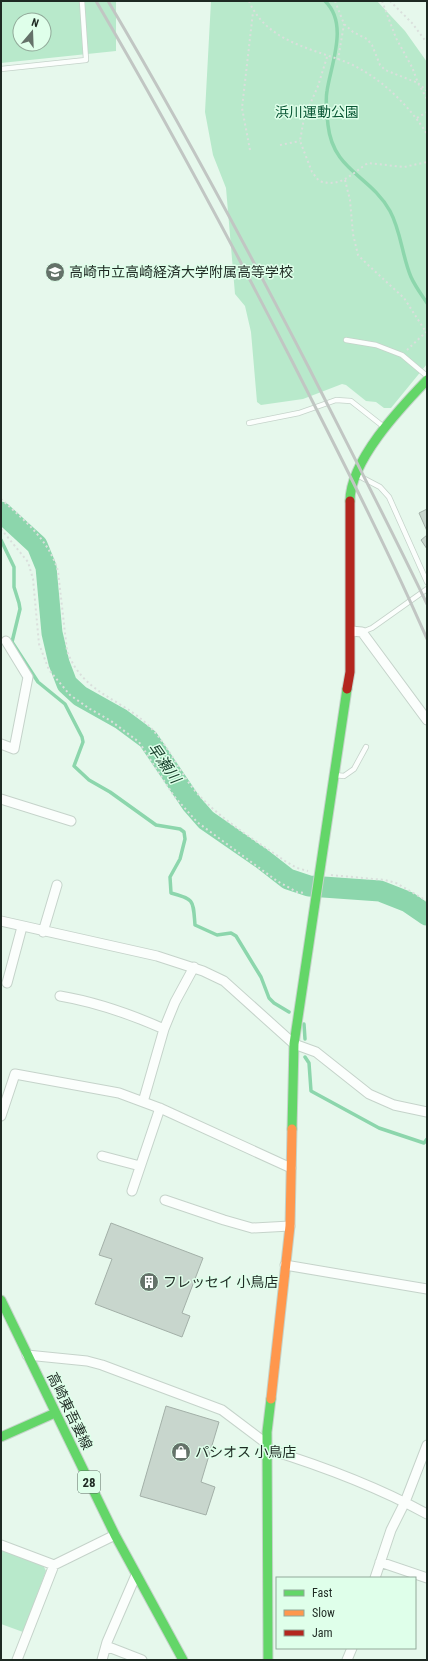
<svg xmlns="http://www.w3.org/2000/svg" width="428" height="1661" font-family="'Roboto Condensed','Noto Sans JP',sans-serif">
<style>
.green{fill:#b8e9cb;fill-rule:evenodd}
.lines{fill:none;stroke-linecap:round;stroke-linejoin:round}
.stream{stroke:#8cd6ac;stroke-width:3.5}
.river{stroke:#8cd6ac;stroke-width:21}
.building{fill:#c8d6cd;stroke:#a3b0a8}
.lane-casing{stroke:#c5d3ca;stroke-width:6}
.street-casing{stroke:#c5d3ca;stroke-width:11}
.fast-casing{stroke:#c5d3ca;stroke-width:11}
.slow-casing{stroke:#c5d3ca;stroke-width:11}
.jam-casing{stroke:#c5d3ca;stroke-width:11}
.path{stroke:#dadfdc;stroke-width:2;stroke-dasharray:2 3;stroke-linecap:butt}
.lane{stroke:#fbfefc;stroke-width:4.5}
.street{stroke:#fbfefc;stroke-width:9}
.fast{stroke:#63d668;stroke-width:9}
.slow{stroke:#ff974d;stroke-width:9}
.jam{stroke:#b3261e;stroke-width:9}
.rail{stroke:#c1c6c3;stroke-width:3}
.labels{text-anchor:middle;dominant-baseline:central;stroke-width:3;stroke-linejoin:round;paint-order:stroke}
.shield{fill:#dfffea;stroke:#586a5f;stroke-width:1}
.shield-label{font-size:13px;font-weight:bold;fill:#1e2a23}
.park-label{font-size:14px;fill:#085734;stroke:#dfffea}
.poi-label{font-size:14px;fill:#1e2a23;stroke:#dfffea;text-anchor:start}
.street-label{font-size:14px;fill:#1e2a23;stroke:#dfffea}
.water-label{font-size:15px;font-style:italic;fill:#153f29;stroke:#dfffea}
</style>
<rect width="100%" height="100%" fill="#e6f8ec"/>
<path class="green" d="M 1,1 L 116,1 L 116,51 L 1,63 ZM 20,20 L 44,20 L 44,44 L 20,44 Z
M 211,1 L 377,1 L 405,31 L 427,62 L 427,364 L 391,408 L 384,408 L 376,402 L 366,401 L 346,385 L 342,384 L 303,399 L 261,405 L 257,402 L 251,332 L 245,306 L 235,294 L 226,188 L 213,155 L 205,112 Z
M 1,1549 L 43,1565 L 46,1571 L 23,1632 L 1,1624 Z"/>
<g class="lines">
<path class="stream" d="M 325,1 C 349,24 331,64 327,91 C 325,102 327,114 328,125 C 333,171 370,175 390,211 C 401,231 402,256 411,277 C 415,286 421,294 427,303
M 1,540 L 14,567 L 14,587 L 19,603 L 20,609 L 12,642 L 38,682 L 65,704 L 82,737 L 83,742 L 74,766 L 89,780 L 110,792 L 156,825 L 180,829 L 184,832 L 185,839 L 180,859 L 170,877 L 171,893 C 195,899 193,901 195,925 L 217,935 L 231,933 L 236,936 L 261,977 L 269,998 L 274,1003 L 289,1012
M 304,1024 L 305,1039
M 305,1057 L 309,1063 L 311,1091 L 379,1128 L 424,1143 L 427,1139"/>
<path class="river" d="M 1,512 L 37,545 L 46,567 L 52,633 L 59,663 L 67,684 L 80,696 L 121,719 L 148,739 L 192,804 L 206,820 L 261,858 L 288,879 L 309,886 L 380,891 L 408,902 L 427,915"/>
</g>
<path class="building" d="M 427,509 L 427,531 L 419,513 Z
M 427,535 L 427,549 L 421,540 Z
M 111,1223 L 203,1258 L 182,1313 L 190,1316 L 182,1337 L 95,1304 L 112,1259 L 99,1255 Z
M 166,1406 L 219,1422 L 201,1482 L 215,1487 L 206,1515 L 140,1496 Z"/>
<g class="lines">
<g class="lane-casing">
<path id="lane" d="M 1,69 L 86,60 L 82,1
M 346,340 L 376,345 L 402,355 L 427,376
M 249,423 L 299,413 L 336,400 L 351,401 L 384,427
M 359,476 L 380,487 L 389,497 L 427,582
M 362,632 L 372,628 L 427,589
M 335,775 L 344,776 L 354,769 L 366,747"/>
</g>
<g class="street-casing">
<path id="street" d="M 351,631 L 362,632 L 427,720
M 1,744 L 14,749 L 28,677 L 6,641
M 1,799 L 71,821
M 1,921 L 157,956 L 203,971 L 224,981 L 294,1044 L 316,1052 L 369,1094 L 394,1105 L 427,1112
M 43,932 L 57,885
M 7,983 L 22,927
M 60,996 C 96,1002 130,1014 164,1029
M 143,1102 L 164,1029 L 175,1002 L 194,967
M 1,1116 L 15,1074 L 119,1093 L 162,1109 L 291,1168
M 102,1156 L 140,1166
M 132,1191 L 160,1108
M 165,1200 L 224,1220 L 252,1228 L 290,1226
M 285,1265 L 427,1289
M 27,1355 L 87,1361 L 102,1365 L 222,1410 L 267,1444
M 267,1449 C 322,1466 376,1486 427,1514
M 1,1545 L 54,1565
M 380,1562 L 427,1578
M 375,1578 L 391,1530 L 405,1502 L 427,1445
M 106,1646 L 142,1660
M 17,1660 L 54,1565 L 115,1535
M 102,1660 L 107,1642 L 136,1575
M 347,1660 L 352,1648"/>
</g>
<g class="fast-casing">
<path id="fast" d="M 350,501 C 350,461 400,408 427,380
M 292,1129 L 294,1044 L 347,689
M 1,1300 L 115,1535 L 183,1660
M 1,1437 L 55,1413
M 268,1660 L 267,1432 L 271,1399"/>
</g>
<g class="slow-casing">
<path id="slow" d="M 271,1399 L 290,1226 L 292,1129"/>
</g>
<g class="jam-casing">
<path id="jam" d="M 347,689 L 350,672 L 350,501"/>
</g>
<path class="path" d="M 249,1 C 266,41 310,48 346,62 C 378,75 409,105 427,134
M 335,1 L 344,24 L 353,32 L 367,39 L 372,45 L 380,65 L 385,70 L 418,83 L 427,99
M 382,1 L 396,38 L 412,67 L 418,83 L 427,91
M 390,1 L 412,23 L 427,43
M 327,57 L 318,86 L 304,118 L 300,141 L 312,172 L 319,181 C 341,188 351,174 368,163 L 404,167 L 427,162
M 338,60 L 344,24
M 417,118 L 427,112
M 280,145 L 300,141
M 250,150 L 242,108 L 253,12
M 345,180 L 350,200 L 353,234 L 358,255 L 367,264 L 404,298 L 426,332
M 407,350 L 426,332
M 1,499 C 24,520 49,540 58,571 L 67,651 C 84,695 120,697 150,727 C 169,746 179,772 196,792 C 221,820 255,840 285,861 L 297,868 L 308,871
M 1,529 L 28,562 L 33,579 L 39,644 L 49,670 L 70,695 L 90,709 L 111,721 L 139,742 L 174,796 L 197,822 L 277,881 L 297,892 L 304,893
M 331,875 L 385,880 L 396,883 L 427,901"/>
<use href="#lane" class="lane"/>
<use href="#street" class="street"/>
<use href="#fast" class="fast"/>
<use href="#slow" class="slow"/>
<use href="#jam" class="jam"/>
<path class="rail" d="M 96,1 C 166,120 230,240 293,363 C 339,454 386,545 427,639
M 108,1 C 179,121 245,244 309,368 C 349,447 389,525 427,604"/>
</g>
<defs>
<g id="school-disc" transform="scale(1)"><circle r="9.5" fill="#647269" stroke="#dfffea"/><path d="M0-5L7-2L0 1L-7-2ZM-4 1L0 2.5L4 1V4Q0 6-4 4Z" fill="#fff"/></g>
<g id="building-disc" transform="scale(1)"><circle r="9.5" fill="#647269" stroke="#dfffea"/><path d="M-4-6H4V6H1V3H-1V6H-4ZM-2.5-4.3h1.7v1.8h-1.7ZM.8-4.3h1.7v1.8H.8ZM-2.5-1h1.7V.8h-1.7ZM.8-1h1.7V.8H.8Z" fill="#fff"/></g>
<g id="shop-disc" transform="scale(1)"><circle r="9.5" fill="#647269" stroke="#dfffea"/><path d="M-5-2.5h2.3a2.7 3.5 0 0 1 5.4 0H5L5.5 6h-11ZM-1.5-2.5h3a1.5 2.3 0 0 0-3 0Z" fill="#fff"/></g>
</defs>
<g fill-rule="evenodd">
<use href="#school-disc" x="55" y="272"/>
<use href="#building-disc" x="149" y="1282"/>
<use href="#shop-disc" x="181" y="1452"/>
</g>
<g class="labels">
<rect class="shield" x="78" y="1471" width="22" height="22" rx="3"/>
<g class="shield-label">
<text x="89" y="1482">28</text>
</g>
<g class="park-label">
<text x="317" y="112">浜川運動公園</text>
</g>
<g class="poi-label">
<text x="69" y="272">高崎市立高崎経済大学附属高等学校</text>
<text x="163" y="1282">フレッセイ 小鳥店</text>
<text x="195" y="1452">パシオス 小鳥店</text>
</g>
<g class="street-label">
<text transform="translate(70 1411) rotate(64)">高崎東吾妻線</text>
</g>
<g class="water-label">
<text transform="translate(164 763) rotate(55)">早瀬川</text>
</g>
</g>
<rect width="428" height="1661" fill="none" stroke="#1e2a23" stroke-width="4"/>
<rect x="276" y="1577" width="140" height="72" fill="#dfffea" stroke="#92aa9a"/>
<rect x="284" y="1590" width="20" height="6" fill="#63d668" stroke="#92aa9a"/>
<text x="312" y="1597" font-size="12" fill="#1e2a23">Fast</text>
<rect x="284" y="1610" width="20" height="6" fill="#ff974d" stroke="#92aa9a"/>
<text x="312" y="1617" font-size="12" fill="#1e2a23">Slow</text>
<rect x="284" y="1630" width="20" height="6" fill="#b3261e" stroke="#92aa9a"/>
<text x="312" y="1637" font-size="12" fill="#1e2a23">Jam</text>
<g transform="translate(32 32) rotate(19)"><circle r="19" fill="#dfffea" stroke="#92aa9a"/>
<path d="M0-3L7 15L0 10L-7 15Z" fill="#647269"/>
<text y="-6" font-size="11" font-weight="bold" text-anchor="middle" fill="#1e2a23">N</text>
</g>
</svg>
